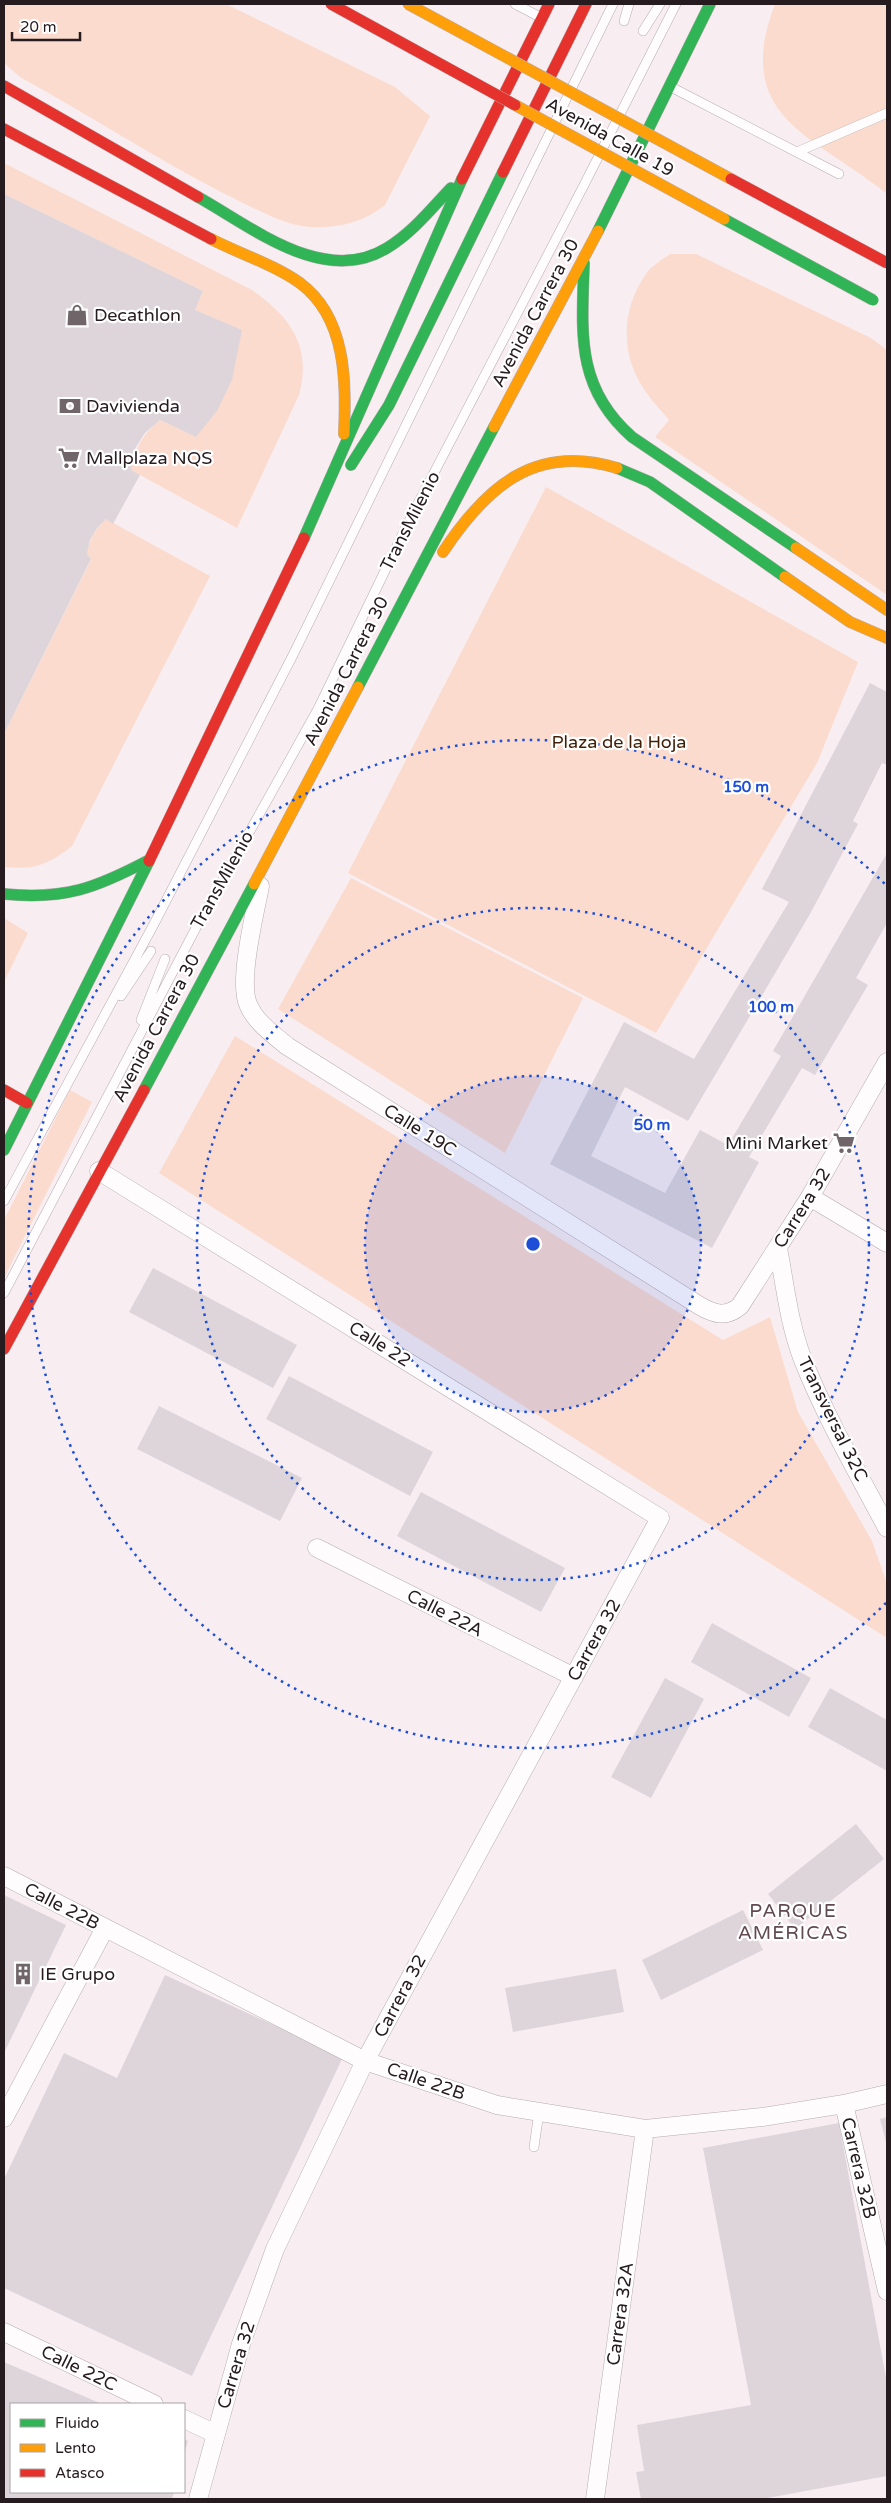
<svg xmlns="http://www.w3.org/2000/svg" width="891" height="2503" font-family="'Varela Round',sans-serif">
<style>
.green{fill:#fbdbcd}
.building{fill:#ddd5da}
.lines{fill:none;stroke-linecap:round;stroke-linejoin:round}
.lane-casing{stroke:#b6acb0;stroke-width:10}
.street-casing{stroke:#b6acb0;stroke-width:19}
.fast-casing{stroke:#b6acb0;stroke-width:12}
.slow-casing{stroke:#b6acb0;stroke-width:12}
.jam-casing{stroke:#b6acb0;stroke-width:12}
.lane{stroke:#fefcfd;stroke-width:9}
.street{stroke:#fefcfd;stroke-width:18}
.fast{stroke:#30b455;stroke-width:11}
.slow{stroke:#ff9f0a;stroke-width:11}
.jam{stroke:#e5322d;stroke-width:11}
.fast-bridge-casing{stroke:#b6acb0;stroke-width:12;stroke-linecap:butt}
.slow-bridge-casing{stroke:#b6acb0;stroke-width:12;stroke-linecap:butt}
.jam-bridge-casing{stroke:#b6acb0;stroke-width:12;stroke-linecap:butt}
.fast-bridge{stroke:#30b455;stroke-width:11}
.slow-bridge{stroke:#ff9f0a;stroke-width:11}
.jam-bridge{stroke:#e5322d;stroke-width:11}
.ring{fill:none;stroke:#1d4ed8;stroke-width:2.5;stroke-dasharray:2.5 5}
.labels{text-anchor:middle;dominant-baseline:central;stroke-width:4.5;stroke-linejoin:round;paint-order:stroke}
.street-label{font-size:18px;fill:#261b1f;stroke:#fff}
.poi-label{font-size:18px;fill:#261b1f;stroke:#fff;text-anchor:start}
.park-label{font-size:18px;fill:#431e05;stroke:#fff}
.neighbourhood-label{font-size:19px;letter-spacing:1px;fill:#624a53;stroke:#fff}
.centre{fill:#1d4ed8;stroke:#fff;stroke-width:2.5}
.ring-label{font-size:15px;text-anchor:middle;font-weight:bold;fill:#1d4ed8;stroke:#fff;stroke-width:4.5;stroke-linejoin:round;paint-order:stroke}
</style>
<rect width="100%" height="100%" fill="#f8eef1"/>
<path class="green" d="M 4,4 L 226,4 L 395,87 L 430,116 L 385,205 C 362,224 331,230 302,226 C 280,223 246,204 225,194 C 155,158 89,115 20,77 L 4,63 Z
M 775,4 L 887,4 L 887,194 C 816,136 731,119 775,4 Z
M 4,163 L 252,290 C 291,317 312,347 299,395 L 237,528 L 131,470 C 136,447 142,435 160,420 L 196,437 C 228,398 233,380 241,330 L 195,310 L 203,291 L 4,194 Z
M 670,254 L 696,254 L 871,338 L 887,350 L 887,595 L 655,437 L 669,420 C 660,409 649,398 642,386 C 620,351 622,308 646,274 C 651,266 662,260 670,254 Z
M 546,487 L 858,662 L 817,763 L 656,1033 L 348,873 Z
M 106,519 L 210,576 L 72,846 C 48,865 34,870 4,867 L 4,734 L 91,560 L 87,554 C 90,539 94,530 106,519 Z
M 351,878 L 583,998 L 505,1153 L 278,1009 Z
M 4,918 L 28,933 L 4,982 Z
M 235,1036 L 723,1340 L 770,1317 L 798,1412 L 872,1541 L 887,1584 L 887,1638 L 159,1173 Z
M 70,1090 L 92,1102 L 4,1278 L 4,1220 Z"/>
<path class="building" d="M 4,194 L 203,291 L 195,310 L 242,330 L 232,380 L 217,411 L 196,437 L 160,420 L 145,433 L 136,447 L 131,470 L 140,475 L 113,524 L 106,519 L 97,528 L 90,540 L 87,554 L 91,559 L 4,734 Z
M 870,683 L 887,692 L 887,765 L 882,763 L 853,821 L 858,824 L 810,914 L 688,1121 L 625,1087 L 591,1156 L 665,1193 L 700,1130 L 728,1145 L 781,1056 L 773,1051 L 887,853 L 887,923 L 856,978 L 868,985 L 815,1075 L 802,1068 L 749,1157 L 759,1162 L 712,1248 L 550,1164 L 624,1022 L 694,1059 L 789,902 L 762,889 Z
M 153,1268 L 297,1345 L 273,1388 L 129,1312 Z
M 289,1376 L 433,1452 L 410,1496 L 266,1419 Z
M 159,1406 L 302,1478 L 280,1521 L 137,1449 Z
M 421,1492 L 565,1568 L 541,1612 L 397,1536 Z
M 712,1623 L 811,1678 L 789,1717 L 691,1662 Z
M 665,1678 L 704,1699 L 651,1798 L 611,1777 Z
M 830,1688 L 887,1720 L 887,1771 L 808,1727 Z
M 856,1824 L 884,1859 L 795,1929 L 768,1894 Z
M 4,1895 L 66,1925 L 4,2053 Z
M 743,1910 L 763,1950 L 661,2000 L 642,1960 Z
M 616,1969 L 624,2012 L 513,2032 L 505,1988 Z
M 165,1975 L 343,2057 L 192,2376 L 4,2288 L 4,2179 L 64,2053 L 117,2078 Z
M 887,2117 L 887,2146 L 880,2119 Z
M 839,2123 L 887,2383 L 887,2476 L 762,2499 L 641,2499 L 636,2472 L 644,2471 L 637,2425 L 751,2405 L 703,2148 Z
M 4,2362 L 102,2404 L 11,2404 L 11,2492 L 174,2492 L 172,2499 L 4,2499 Z
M 184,2439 L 188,2441 L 184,2454 Z"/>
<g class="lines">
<g class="lane-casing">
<path id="lane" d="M 515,4 L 540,17
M 624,21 L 629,4
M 643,31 L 660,4
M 671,87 L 839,174
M 797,152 L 887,113
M 121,996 L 151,951
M 141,1020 L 165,959
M 4,1201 L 154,924 L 293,655 L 613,4
M 4,1293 L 197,926 L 318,709 L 411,517 L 583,187 L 676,4
M 534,2147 L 539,2112"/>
</g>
<g class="street-casing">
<path id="street" d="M 260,886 C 255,913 238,981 248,1004 C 255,1022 273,1034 287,1046 L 700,1306 C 714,1314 726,1318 740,1306 L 810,1197 L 887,1062
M 99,1171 L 660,1518 L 365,2061 L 275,2249 L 241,2344 L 198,2499
M 810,1197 L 887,1243
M 778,1248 C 785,1285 789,1324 803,1360 C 826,1418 858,1473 887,1528
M 317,1548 L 574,1677
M 4,1876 L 365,2061 L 497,2105 L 645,2129 L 762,2117 L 844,2104 L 887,2094
M 844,2104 L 887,2291
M 4,2118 L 105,1928
M 4,2332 L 154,2404
M 184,2419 L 216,2434
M 595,2499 L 645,2129"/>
</g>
<g class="fast-casing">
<path id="fast" d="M 198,197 C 252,227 324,287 387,248 C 412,233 431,209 451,188
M 598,231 L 710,4
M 584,263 C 582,332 575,387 632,437 L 796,548
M 351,465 L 389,405 L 503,172
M 617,468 L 650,482 L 785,577
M 304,538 L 462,179
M 358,687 L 494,427
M 4,894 C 65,900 96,888 149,860
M 144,1090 L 254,884
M 4,1150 L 149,861"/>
</g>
<g class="slow-casing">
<path id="slow" d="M 211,239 C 240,254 273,264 300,283 C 347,318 346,382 344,434
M 494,427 L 598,231
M 796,548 L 887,610
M 443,552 C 486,487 535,443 617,468
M 785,577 L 850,622 L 887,638
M 254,884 L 358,687"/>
</g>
<g class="jam-casing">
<path id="jam" d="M 4,86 L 198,197
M 4,129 L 211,239
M 503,172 L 586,4
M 462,179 L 549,4
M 149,861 L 304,538
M 4,1090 L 27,1103
M 4,1349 L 144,1090"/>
</g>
<use href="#lane" class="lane"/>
<use href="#street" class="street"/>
<use href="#fast" class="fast"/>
<use href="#slow" class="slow"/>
<use href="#jam" class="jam"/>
<g class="fast-bridge-casing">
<path id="fast-bridge" d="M 724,219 L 873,300"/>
</g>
<g class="slow-bridge-casing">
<path id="slow-bridge" d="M 408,4 L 731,179
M 515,105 L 724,219"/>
</g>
<g class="jam-bridge-casing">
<path id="jam-bridge" d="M 331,4 L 515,105
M 731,179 L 887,263"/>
</g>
<use href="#fast-bridge" class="fast-bridge"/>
<use href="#slow-bridge" class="slow-bridge"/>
<use href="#jam-bridge" class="jam-bridge"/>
</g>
<circle cx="533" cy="1244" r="168" fill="#1d4ed8" fill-opacity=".12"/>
<g class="ring">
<circle cx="533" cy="1244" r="168"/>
<circle cx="533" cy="1244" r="336"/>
<path d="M886 1603A504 504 0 1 1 886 885"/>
</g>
<defs>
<g id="shop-bare" transform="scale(1.725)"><path d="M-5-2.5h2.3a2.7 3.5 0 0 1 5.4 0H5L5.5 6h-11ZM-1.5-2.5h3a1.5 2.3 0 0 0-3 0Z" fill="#706568" stroke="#fff" stroke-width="2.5" paint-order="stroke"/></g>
<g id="bank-bare" transform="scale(1.725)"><path d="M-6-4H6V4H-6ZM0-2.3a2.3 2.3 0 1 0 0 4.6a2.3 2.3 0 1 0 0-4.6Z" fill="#706568" stroke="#fff" stroke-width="2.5" paint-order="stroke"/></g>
<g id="supermarket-bare" transform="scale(1.725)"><path d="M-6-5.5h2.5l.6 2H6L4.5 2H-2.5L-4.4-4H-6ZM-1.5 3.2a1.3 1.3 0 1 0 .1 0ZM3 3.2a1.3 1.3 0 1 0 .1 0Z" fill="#706568" stroke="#fff" stroke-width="2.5" paint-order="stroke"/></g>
<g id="building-bare" transform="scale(1.725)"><path d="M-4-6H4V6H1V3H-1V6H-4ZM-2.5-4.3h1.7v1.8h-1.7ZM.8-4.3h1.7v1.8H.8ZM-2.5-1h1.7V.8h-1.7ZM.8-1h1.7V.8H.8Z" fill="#706568" stroke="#fff" stroke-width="2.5" paint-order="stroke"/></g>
</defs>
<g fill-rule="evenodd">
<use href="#shop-bare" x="77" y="315"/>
<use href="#bank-bare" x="70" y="406"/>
<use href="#supermarket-bare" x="69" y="458"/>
<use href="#supermarket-bare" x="844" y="1143"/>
<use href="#building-bare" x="23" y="1974"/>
</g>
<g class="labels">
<g class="street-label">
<text transform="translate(610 137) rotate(29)">Avenida Calle 19</text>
<text transform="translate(535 313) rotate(-62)">Avenida Carrera 30</text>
<text transform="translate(410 521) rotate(-63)">TransMilenio</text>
<text transform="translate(346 671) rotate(-63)">Avenida Carrera 30</text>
<text transform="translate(222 880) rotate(-61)">TransMilenio</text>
<text transform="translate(156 1028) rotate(-62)">Avenida Carrera 30</text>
<text transform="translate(420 1130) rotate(32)">Calle 19C</text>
<text transform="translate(802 1208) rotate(-58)">Carrera 32</text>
<text transform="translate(380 1344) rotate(32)">Calle 22</text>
<text transform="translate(833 1419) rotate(64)">Transversal 32C</text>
<text transform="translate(445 1613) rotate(27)">Calle 22A</text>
<text transform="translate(594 1640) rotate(-61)">Carrera 32</text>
<text transform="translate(62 1906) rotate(27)">Calle 22B</text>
<text transform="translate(400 1996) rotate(-62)">Carrera 32</text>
<text transform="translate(426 2081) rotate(19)">Calle 22B</text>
<text transform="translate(859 2168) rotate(77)">Carrera 32B</text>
<text transform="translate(620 2314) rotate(-82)">Carrera 32A</text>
<text transform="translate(236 2365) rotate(-73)">Carrera 32</text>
<text transform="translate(79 2368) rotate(26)">Calle 22C</text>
</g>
<g class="poi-label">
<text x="94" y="315">Decathlon</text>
<text x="86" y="406">Davivienda</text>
<text x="86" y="458">Mallplaza NQS</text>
<text x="828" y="1143" text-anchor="end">Mini Market</text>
<text x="40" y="1974">IE Grupo</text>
</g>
<g class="park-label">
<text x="619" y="742">Plaza de la Hoja</text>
</g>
<g class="neighbourhood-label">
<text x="793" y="1911">PARQUE<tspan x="793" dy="22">AMÉRICAS</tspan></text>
</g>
</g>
<circle cx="533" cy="1244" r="8" class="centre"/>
<g class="ring-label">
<text x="746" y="792">150 m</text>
<text x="771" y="1012">100 m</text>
<text x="652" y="1130">50 m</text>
</g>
<rect width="891" height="2503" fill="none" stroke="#261b1f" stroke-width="10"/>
<rect x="10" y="2403" width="175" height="90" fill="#ffffff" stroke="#a8a4a5"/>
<rect x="20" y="2419" width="25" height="8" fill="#30b455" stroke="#a8a4a5"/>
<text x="55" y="2428" font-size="15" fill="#261b1f">Fluido</text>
<rect x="20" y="2444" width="25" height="8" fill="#ff9f0a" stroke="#a8a4a5"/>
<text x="55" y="2453" font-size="15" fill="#261b1f">Lento</text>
<rect x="20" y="2469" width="25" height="8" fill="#e5322d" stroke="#a8a4a5"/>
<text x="55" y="2478" font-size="15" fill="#261b1f">Atasco</text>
<path d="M12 32v8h68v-8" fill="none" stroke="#261b1f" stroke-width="2.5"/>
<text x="20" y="32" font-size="15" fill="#261b1f" stroke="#ffffff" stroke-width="4" paint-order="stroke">20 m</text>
</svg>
